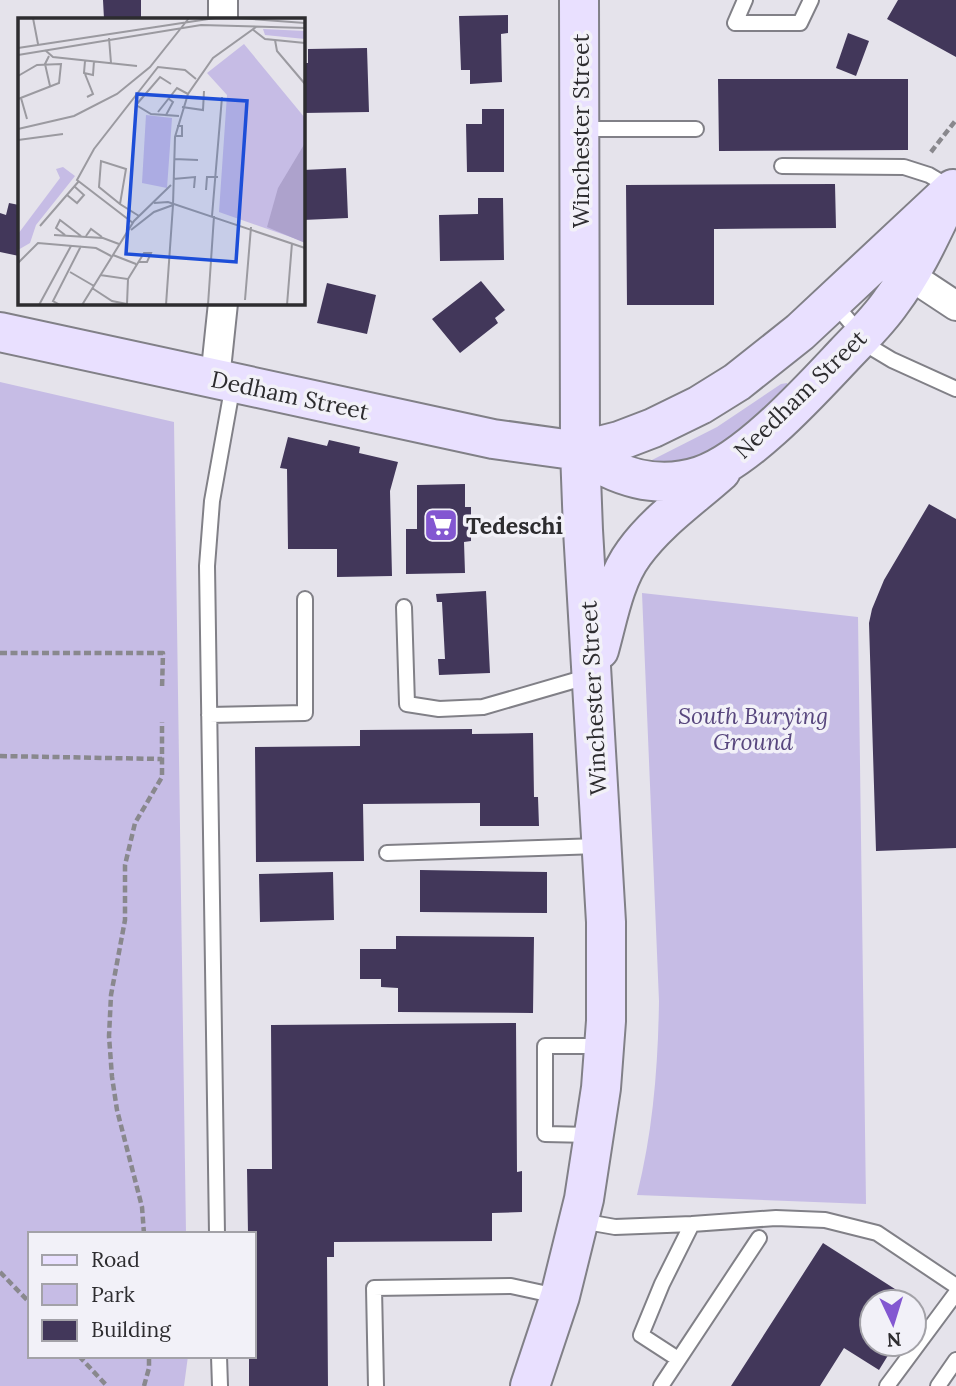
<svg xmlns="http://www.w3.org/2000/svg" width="956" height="1386" font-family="Lora,serif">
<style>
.green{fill:#c6bce5}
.building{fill:#42375a}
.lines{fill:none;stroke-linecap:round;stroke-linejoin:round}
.lane-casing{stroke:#818087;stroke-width:18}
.street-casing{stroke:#818087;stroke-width:32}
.secondary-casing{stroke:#818087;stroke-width:42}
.path{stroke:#89888d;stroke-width:4.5;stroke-dasharray:7 3.5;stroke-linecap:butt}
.lane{stroke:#fff;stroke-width:14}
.street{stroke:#fff;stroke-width:28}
.secondary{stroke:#e9e0ff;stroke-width:38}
.labels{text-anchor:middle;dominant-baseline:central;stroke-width:7;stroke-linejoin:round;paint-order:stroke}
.street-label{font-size:23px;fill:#2d2c2f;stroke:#f2f1f8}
.poi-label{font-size:23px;font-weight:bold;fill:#2d2c2f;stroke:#f2f1f8;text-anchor:start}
.park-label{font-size:23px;font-style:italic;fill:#58477e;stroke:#f2f1f8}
.inset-road{fill:none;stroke:#9b9aa0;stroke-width:2}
.view{fill:#1d4ed8;fill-opacity:0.15;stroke:#1d4ed8;stroke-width:3.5}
.inset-edge{fill:none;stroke:#2d2c2f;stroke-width:3.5}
</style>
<rect width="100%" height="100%" fill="#e5e3eb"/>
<path class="green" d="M 0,382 L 174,422 L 186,1234 L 30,1234 L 30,1356 L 188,1356 L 184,1386 L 0,1386 Z
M 787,383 L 788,389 L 733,439 L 698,459 L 652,465 L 652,460 L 717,427 L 781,384 Z
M 642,593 L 858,617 L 866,1204 L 637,1195 C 653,1131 658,1067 659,1001 Z"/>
<path class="building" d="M 103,0 L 141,0 L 141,19 L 104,19 Z
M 898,0 L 956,0 L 956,57 L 887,19 Z
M 508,15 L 508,33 L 501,34 L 502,82 L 470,84 L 470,70 L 461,70 L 459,16 Z
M 848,33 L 869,41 L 856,76 L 836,68 Z
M 367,48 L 369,112 L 303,113 L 303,63 L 308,63 L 308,49 Z
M 718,79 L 908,79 L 908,150 L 719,151 Z
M 482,109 L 504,109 L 504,172 L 467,172 L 466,124 L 482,124 Z
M 346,168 L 348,218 L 303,220 L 303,170 Z
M 835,184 L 836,228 L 714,229 L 714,305 L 627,305 L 626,185 Z
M 478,198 L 503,198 L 504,260 L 440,261 L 439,215 L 478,214 Z
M 9,203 L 19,205 L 19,256 L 0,252 L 0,213 L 6,215 Z
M 481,281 L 505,310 L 495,318 L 498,323 L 460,353 L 432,319 Z
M 327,283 L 376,295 L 367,334 L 317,323 Z
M 288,437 L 327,446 L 329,440 L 360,447 L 359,453 L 398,462 L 390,491 L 392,576 L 337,577 L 337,549 L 288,549 L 287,469 L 280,468 Z
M 465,484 L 465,507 L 471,507 L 471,541 L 464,542 L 465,573 L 406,574 L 406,529 L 417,529 L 417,485 Z
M 929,504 L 956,519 L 956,848 L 876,851 L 869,623 L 872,609 L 884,580 Z
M 486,591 L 490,673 L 439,675 L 438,659 L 445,659 L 442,602 L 437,602 L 436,594 Z
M 472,729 L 472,734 L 533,733 L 534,797 L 538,797 L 539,826 L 480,826 L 480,803 L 363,804 L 364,861 L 256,862 L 255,747 L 360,746 L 360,730 Z
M 420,870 L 547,872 L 547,913 L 420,912 Z
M 333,872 L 334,920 L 260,922 L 259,874 Z
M 396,936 L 534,937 L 533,1013 L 398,1012 L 398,988 L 381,987 L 381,979 L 360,979 L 360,949 L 396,949 Z
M 516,1023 L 517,1172 L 522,1171 L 522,1212 L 492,1213 L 492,1241 L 334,1242 L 334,1257 L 327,1257 L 328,1386 L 249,1386 L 249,1356 L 254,1356 L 254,1234 L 248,1234 L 247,1169 L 272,1169 L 271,1025 Z
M 823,1243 L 920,1305 L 914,1315 L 914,1302 L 872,1302 L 872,1344 L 895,1344 L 879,1370 L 844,1348 L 820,1386 L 731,1386 Z"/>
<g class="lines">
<g class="lane-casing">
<path id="lane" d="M 745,0 L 735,23 L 800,23 L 811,0
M 581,129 L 696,129
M 782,166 L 904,167 L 929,175 L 951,188
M 834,303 L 872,348 L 892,360 L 956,389
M 404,607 L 407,704 L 439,709 L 483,707 L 590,676
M 209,715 L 305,713 L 305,599
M 387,853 L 599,846
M 591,1135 L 545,1134 L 545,1046 L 604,1046
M 581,1221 L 615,1227 L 692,1224 L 662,1284 L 641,1335 L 678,1359
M 692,1224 L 776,1218 L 825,1220 L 877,1233 L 956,1286
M 217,1234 L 207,566 L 212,501 L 233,384
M 219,1356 L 220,1386
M 376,1386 L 374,1288 L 511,1286 L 557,1296
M 661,1386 L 759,1238
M 887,1386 L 956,1293
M 938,1386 L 956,1360"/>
</g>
<g class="street-casing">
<path id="street" d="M 223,19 L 223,0
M 894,265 L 956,306
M 215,379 L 223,303"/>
</g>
<g class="secondary-casing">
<path id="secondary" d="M 0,332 L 493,439 L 580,451 L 619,441 L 653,428 L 700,405 L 737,382 L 800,332 L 953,189
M 580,451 C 615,477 657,490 700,476 C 747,461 811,390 845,354 C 861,337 878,321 891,302 C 912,274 928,241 943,209
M 599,650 C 608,618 614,580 634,553 C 657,521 692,497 721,471
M 530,1386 L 560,1296 L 584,1199 L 601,1088 L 606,1021 L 606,922 L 583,530 L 580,451 L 579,0"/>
</g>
<path class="path" d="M 931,152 L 956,120
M 0,653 L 163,653 L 162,689
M 0,756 L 162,759
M 144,1234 L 142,1207 L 117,1110 L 112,1077 L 109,1036 L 111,995 L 125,920 L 125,865 L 135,823 L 162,777 L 162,722
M 0,1272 L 30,1303
M 79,1356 L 107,1386
M 144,1386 L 149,1368 L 149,1356"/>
<use href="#lane" class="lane"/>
<use href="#street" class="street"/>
<use href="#secondary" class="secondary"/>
</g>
<defs>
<g id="supermarket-square" transform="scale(1.75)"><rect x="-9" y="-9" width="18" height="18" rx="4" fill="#8357d1" stroke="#f2f1f8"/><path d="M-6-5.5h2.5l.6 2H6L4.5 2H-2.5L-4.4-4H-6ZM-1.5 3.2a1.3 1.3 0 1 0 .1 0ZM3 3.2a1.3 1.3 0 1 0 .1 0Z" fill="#fff"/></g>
</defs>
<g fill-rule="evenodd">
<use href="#supermarket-square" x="441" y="525"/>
</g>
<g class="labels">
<g class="street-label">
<text transform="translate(580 131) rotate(-90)">Winchester Street</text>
<text transform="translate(800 394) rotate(-44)">Needham Street</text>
<text transform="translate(290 395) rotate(12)">Dedham Street</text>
<text transform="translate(593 698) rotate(-93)">Winchester Street</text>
</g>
<g class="poi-label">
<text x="466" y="525">Tedeschi</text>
</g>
<g class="park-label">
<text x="753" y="715">South Burying<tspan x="753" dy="26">Ground</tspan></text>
</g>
</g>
<g transform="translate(18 18)">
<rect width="287" height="287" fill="#e5e3eb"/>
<path d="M 245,11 L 287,13 L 287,21 L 247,17 ZM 226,26 L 287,100 L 287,224 L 201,194 L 209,77 L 189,55 ZM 128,97 L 154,100 L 149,170 L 124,165 ZM 45,149 L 57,158 L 18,207 L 12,225 L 0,232 L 0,216 L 42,160 L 38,151 Z" fill="#c6bce5"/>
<path d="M 287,125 L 287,225 L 249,209 L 260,170 Z" fill="#ada2cc"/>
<path class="inset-road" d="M 15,0 L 20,26M 221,0 L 287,5M 234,11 L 247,21 L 287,25M 91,20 L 93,45M 257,22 L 259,33 L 287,66M 0,30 L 197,0M 27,32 L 35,39 L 119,48M 0,37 L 183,7 L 287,10M 31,38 L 27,46 L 32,68M 67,43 L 66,55 L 75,57 L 76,43M 67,56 L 75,76 L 69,79M 0,58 L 19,47 L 43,46 L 41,65 L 0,81M 3,80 L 9,101M 151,81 L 155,84 L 148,97 L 161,98M 118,87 L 133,96 L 148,97M 164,89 L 185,92 L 186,73M 140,94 L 159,70 L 170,76M 117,105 L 118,87 L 142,59 L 153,66M 0,111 L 56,98 L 99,76 L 132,49 L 171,0M 157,118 L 164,118 L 164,108 L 159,108M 0,122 L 45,116M 156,141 L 180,142M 155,161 L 177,159 L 176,170M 188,172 L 189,159 L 200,159M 49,177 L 59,185 L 66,177 L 56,168M 136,185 L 150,184 L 287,230M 102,186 L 81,169 L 83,143 L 108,151 L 102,186 L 121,198M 155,187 L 157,119 L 170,76 L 195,40 L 238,9M 194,198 L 204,79M 115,205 L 59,162 L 76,131 L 140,49 L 167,52 L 178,61M 22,208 L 61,163M 113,212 L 136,194 L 155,187M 36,217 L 85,220 L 101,226M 47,217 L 38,210 L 42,202 L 63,218M 68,218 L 73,211 L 84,219M 95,237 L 118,246M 0,245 L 20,225 L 78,230 L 93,238M 52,254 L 76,268M 110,261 L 126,235 L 133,235 L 129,244 L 120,244M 74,270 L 94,283 L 109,286 L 110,261 L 82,257M 227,282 L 233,209M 21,287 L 53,228M 42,287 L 35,283 L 63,228M 64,287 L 116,203 L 153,167M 148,287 L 155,187M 190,287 L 196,198M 269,287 L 274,225"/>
<path class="view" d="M 119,76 L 229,83 L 218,244 L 108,236 Z"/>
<rect width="287" height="287" class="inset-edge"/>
</g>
<rect x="28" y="1232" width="228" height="126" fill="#f2f1f8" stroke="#a3a2a8" stroke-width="2"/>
<rect x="42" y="1255" width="35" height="10" fill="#e9e0ff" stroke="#a3a2a8" stroke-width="2"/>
<text x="91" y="1267" font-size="21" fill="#2d2c2f">Road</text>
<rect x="42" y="1284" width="35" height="21" fill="#c6bce5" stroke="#a3a2a8" stroke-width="2"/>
<text x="91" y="1302" font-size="21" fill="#2d2c2f">Park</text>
<rect x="42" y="1320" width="35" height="21" fill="#42375a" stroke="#a3a2a8" stroke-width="2"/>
<text x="91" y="1337" font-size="21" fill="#2d2c2f">Building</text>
<g transform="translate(893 1323) rotate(176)"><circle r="33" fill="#f2f1f8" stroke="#a3a2a8" stroke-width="2"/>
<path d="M0-5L12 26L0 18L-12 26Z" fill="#8357d1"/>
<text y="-10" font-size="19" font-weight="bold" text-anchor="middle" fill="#2d2c2f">N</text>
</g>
</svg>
